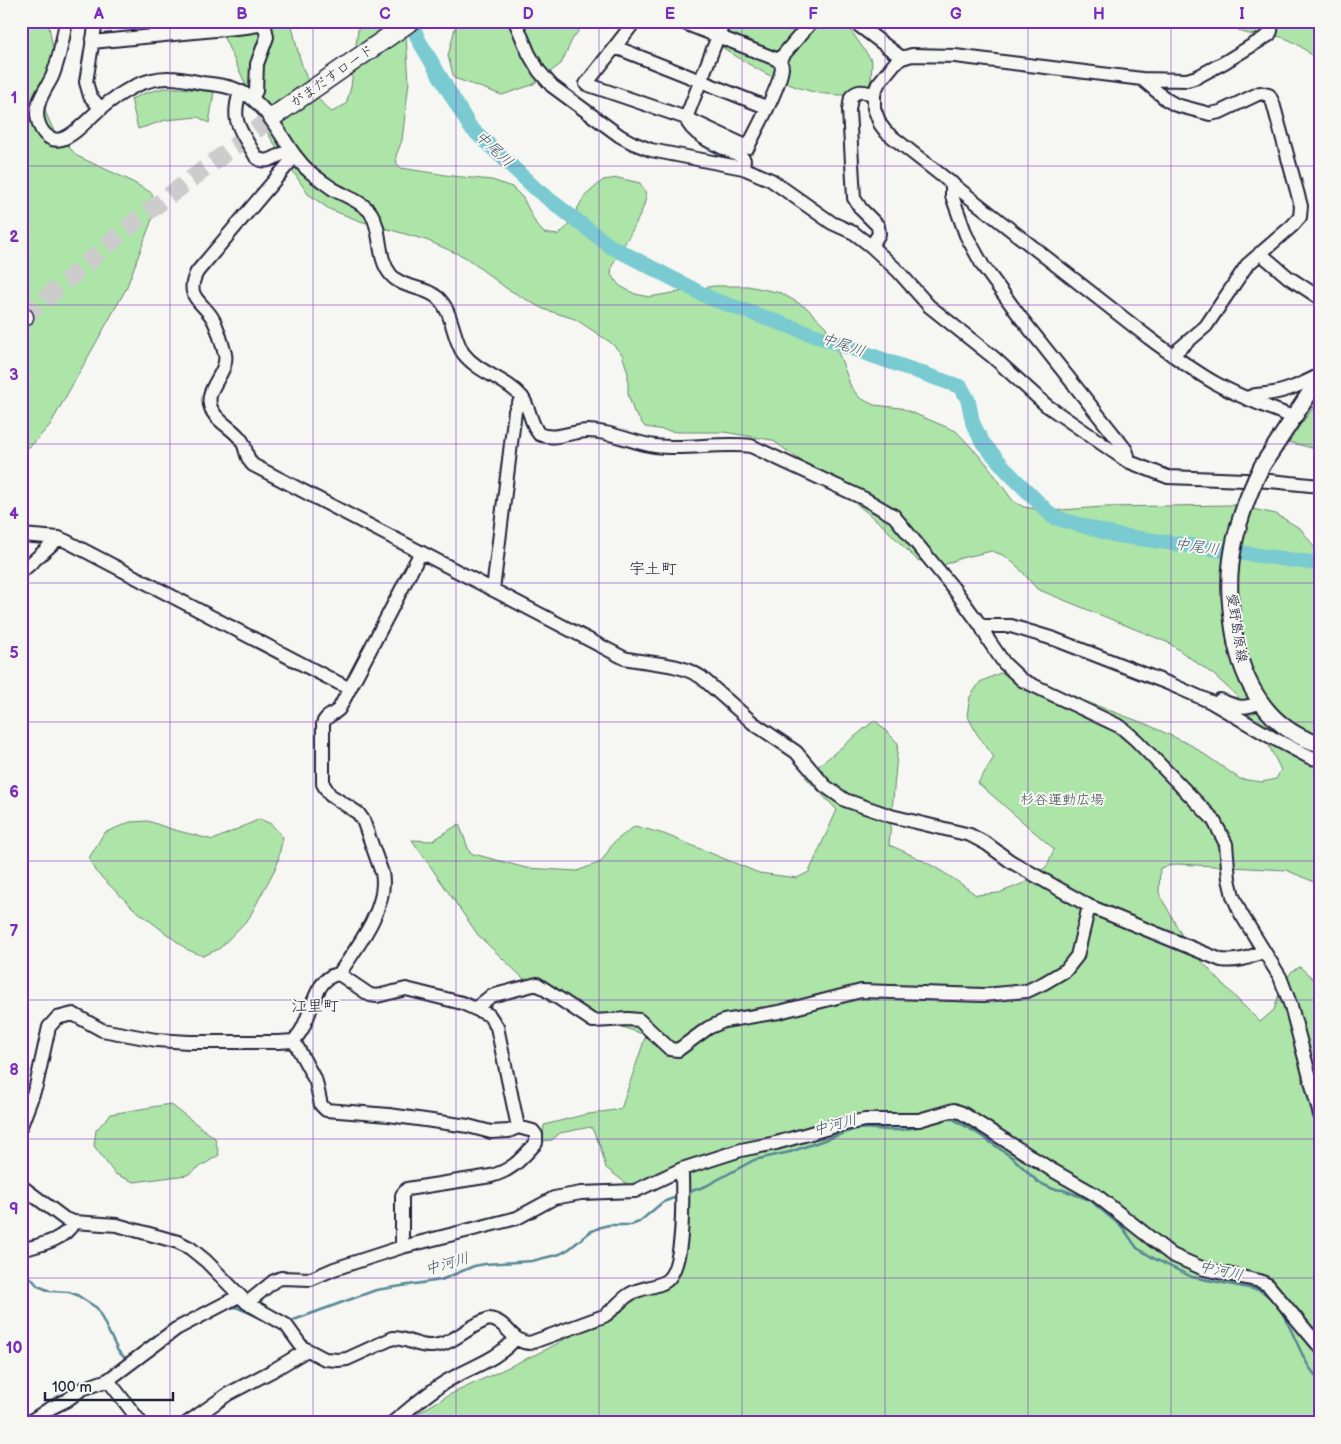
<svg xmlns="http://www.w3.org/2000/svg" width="1341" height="1444" font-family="'Balsamiq Sans','Klee One',sans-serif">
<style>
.green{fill:#ade4a7;stroke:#688371}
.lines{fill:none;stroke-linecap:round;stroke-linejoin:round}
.stream{stroke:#568795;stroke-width:2.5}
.river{stroke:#79cad1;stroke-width:15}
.highway-tunnel{stroke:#cccccd;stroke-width:18;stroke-dasharray:18 9;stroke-linecap:butt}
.minor-casing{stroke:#22223b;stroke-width:16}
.major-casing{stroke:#22223b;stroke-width:19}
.highway-casing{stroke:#22223b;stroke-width:21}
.minor{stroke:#f6f6f2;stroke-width:12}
.major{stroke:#f6f6f2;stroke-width:15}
.highway{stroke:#f6f6f2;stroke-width:18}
.major-bridge-casing{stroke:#22223b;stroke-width:19;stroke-linecap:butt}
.major-bridge{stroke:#f6f6f2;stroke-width:15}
.grid{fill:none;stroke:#7b2cbf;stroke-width:1;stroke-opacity:0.55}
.labels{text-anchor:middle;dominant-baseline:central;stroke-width:4;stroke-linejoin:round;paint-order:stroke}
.street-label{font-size:14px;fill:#22223b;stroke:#f6f6f2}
.park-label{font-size:14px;fill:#455256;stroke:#f6f6f2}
.water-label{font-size:15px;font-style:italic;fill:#3c5468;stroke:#f6f6f2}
.quarter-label{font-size:16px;fill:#22223b;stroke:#f6f6f2}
.neatline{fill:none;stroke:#7b2cbf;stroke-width:2}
.grid-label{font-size:16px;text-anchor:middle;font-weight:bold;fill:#7b2cbf}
</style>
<rect width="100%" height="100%" fill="#f6f6f2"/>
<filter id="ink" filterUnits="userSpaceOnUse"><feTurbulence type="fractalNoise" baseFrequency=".02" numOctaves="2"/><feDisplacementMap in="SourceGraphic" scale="10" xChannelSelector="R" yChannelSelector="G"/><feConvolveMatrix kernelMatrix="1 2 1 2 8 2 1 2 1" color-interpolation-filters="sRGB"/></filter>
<g filter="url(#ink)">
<path class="green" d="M 23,21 L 44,21 L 49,27 L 54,53 L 45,111 L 53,129 L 77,156 L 127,179 L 152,193 L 154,214 L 126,289 L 50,425 L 31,446 L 21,450 L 21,27 Z
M 218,21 L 291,21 C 298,52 305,93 332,112 L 346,104 L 351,87 L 359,21 L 405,21 L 409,82 L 402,140 L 396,156 L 397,164 L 401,168 L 452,176 L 492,180 L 512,187 L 523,198 L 536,224 L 544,233 L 558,235 L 567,227 L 584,197 L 603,180 L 618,178 L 640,183 C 642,187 645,190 646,194 C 647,210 620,250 612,266 L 611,275 L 620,286 L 635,294 L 649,297 L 714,286 L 748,286 L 781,293 L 807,308 L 826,327 L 841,359 L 851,387 L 860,398 L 874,405 L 901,408 L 956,431 L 986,463 L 1013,501 L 1024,507 L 1048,511 L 1103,507 L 1233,505 L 1276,514 L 1301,529 L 1318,552 L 1320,552 L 1320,888 L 1312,881 L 1286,870 L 1177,864 L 1160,868 L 1159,893 L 1188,947 L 1240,1002 L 1260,1022 L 1274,1010 L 1281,988 L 1292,971 L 1300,967 L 1320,985 L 1320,1423 L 401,1423 L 449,1395 L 547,1349 L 645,1295 L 667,1271 L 675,1243 L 677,1180 L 630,1186 L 606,1168 L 600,1145 L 591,1127 L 560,1133 L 552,1140 L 542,1141 L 544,1125 L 583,1115 L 621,1109 L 646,1035 L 548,1002 L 478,935 L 412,840 L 432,841 L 459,824 L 470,853 L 526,868 L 577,871 L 601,862 L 614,842 L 635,826 L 664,834 L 759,873 L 797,878 L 809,872 L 837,810 L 805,777 L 875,720 L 898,743 L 889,845 C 921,858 949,874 976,895 L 999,893 L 1024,883 L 1047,866 L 1054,849 L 978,783 L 994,757 L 977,734 L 967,715 L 970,697 L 980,682 L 1000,673 L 1032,679 L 1095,705 L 1146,724 L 1191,745 L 1240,779 L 1262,782 L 1276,779 L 1281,770 L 1260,728 L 1238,697 L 1214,675 L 1169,643 L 1037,589 L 1018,567 L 1005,556 L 992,551 L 961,558 L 941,566 L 917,560 L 881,524 L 821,475 L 772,440 L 724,432 L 677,432 L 645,427 L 634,412 L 628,394 L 628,373 L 622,354 L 610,342 L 575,319 L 543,309 L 506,288 L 465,257 L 426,240 L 360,221 L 329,209 L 308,194 L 270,137 L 220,29 Z
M 458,21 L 580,21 L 582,26 L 572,40 L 561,64 L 532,85 L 502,95 L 454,78 L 448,56 L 456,24 Z
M 684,21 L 841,21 L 847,25 L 872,61 L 871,80 L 866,92 C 800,108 736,56 684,21 Z
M 1232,21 L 1320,21 L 1320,62 C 1309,53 1296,41 1281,37 C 1266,33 1238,40 1232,21 Z
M 164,88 L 180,88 L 214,92 L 209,123 L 198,117 L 166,120 L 138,129 L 131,99 L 145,93 Z
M 1320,398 L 1320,450 L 1288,442 Z
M 260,819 L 271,824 L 283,837 L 277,865 L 249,918 L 219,949 L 203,956 L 188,950 L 133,908 L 95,871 L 89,858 L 104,833 L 130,822 L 148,821 L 171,829 L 213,840 Z
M 170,1104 L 215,1138 L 219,1155 L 187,1175 L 134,1182 L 115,1174 L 94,1146 L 96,1130 L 111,1114 Z"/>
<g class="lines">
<path class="stream" d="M 686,1193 L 706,1186 L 754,1160 L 790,1152 L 853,1130 C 867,1126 882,1131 897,1130 C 914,1130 931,1123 947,1119 L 953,1119 L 980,1135 L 1013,1158 L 1038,1182 L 1053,1189 L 1063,1190 L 1090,1200 L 1123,1228 L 1137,1248 L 1155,1259 L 1192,1277 L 1259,1290 C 1290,1304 1296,1359 1320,1380
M 21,1267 L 38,1286 L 50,1291 L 69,1292 L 77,1295 L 97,1308 L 118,1351 L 125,1358 L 129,1357
M 229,1308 L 236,1307 L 259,1317
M 291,1321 L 376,1290 L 441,1280 L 474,1266 L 485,1264 L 532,1261 L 560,1254 L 569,1249 L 590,1232 L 601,1227 L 609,1225 L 631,1225 L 639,1222 L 663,1202 L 679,1196
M 176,1335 L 187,1330
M 145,1345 L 157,1334 L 160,1334"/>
<path class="river" d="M 411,21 L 418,39 L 470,127 L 537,190 L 610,246 L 712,299 L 961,387 L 968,400 L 973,424 L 983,443 L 1009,473 L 1053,517 L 1115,535 L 1320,564"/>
<path class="highway-tunnel" d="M 24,317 L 137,220 L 277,114"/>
<g class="minor-casing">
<path id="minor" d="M 66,21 C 63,39 59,60 52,77 C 46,89 37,100 37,114 C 38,128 47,143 62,139 C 75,135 90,117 100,109 C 120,93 144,77 170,78 C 181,78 192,81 202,83 C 215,84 230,86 242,92 C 274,109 284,150 310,172 C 317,178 326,184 333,189 C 345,196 363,202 371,213 C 383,232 376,257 391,275 C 403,289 425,286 438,298 C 453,312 452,336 463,353 C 478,373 507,379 522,397 C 530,408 530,423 539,434 C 555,441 571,431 588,431 C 612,431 632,443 655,446 C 687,450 720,442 751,446 L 865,499 L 894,516 L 954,589 L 981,626 L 989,641 L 1004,663 L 1022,680 L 1121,727 L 1136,740 L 1213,819 L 1226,844 L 1229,879 L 1233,896 L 1241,914 L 1280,977 L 1291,1006 L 1320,1115
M 96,21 L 86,82 L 90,96 L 101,109
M 515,21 L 529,54 L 539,71 L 552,86 L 620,136 L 633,143 L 651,150 L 743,168 L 771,180 L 832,223 L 854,233 L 871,246 L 898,271 L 929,306 L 993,357 L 1046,405 L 1127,461 L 1168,477 L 1270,481 L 1320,486
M 635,21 L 586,84 L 686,118 L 748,147 C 757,128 780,87 782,68 C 782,63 779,61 776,59 L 679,21
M 724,21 L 686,118 C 691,137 724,148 741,156 L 744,160 L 743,168
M 853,21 L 902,58
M 1272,21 L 1271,31 L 1269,35 L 1225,62 L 1197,77 L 1187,80 L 1142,79 L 955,56 L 912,55 L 902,58 L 895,63 L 878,84 L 874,94 L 874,108 L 880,124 L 886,132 L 1149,338 C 1171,354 1192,370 1215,383 C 1240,397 1267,407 1293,417
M 92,42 L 246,27 L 258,25 L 264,21
M 615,47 L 766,107
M 779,60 L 812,21
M 1142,79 L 1167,100 L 1176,105 L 1210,114 L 1220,112 L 1260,93 L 1269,95 L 1273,103 L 1301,206 L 1300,217 L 1292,226 L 1247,265 L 1206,326 L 1172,355
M 240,92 C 230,123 241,130 256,157 C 267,167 278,153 291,151
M 252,98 L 256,91 L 257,64 L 267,37 L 264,22
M 295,156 L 197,272 C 183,299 205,302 214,321 C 219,331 222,344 225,354 C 229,373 203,389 211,408 C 216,422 234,428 242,441 C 247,449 245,458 253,465 L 624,658 C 650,664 677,662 701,677 L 753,723 L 796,752 L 825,786 L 845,800 L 891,816 L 970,835 L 987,844 L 1010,861 L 1089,906 L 1221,960 C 1238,962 1249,958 1264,951
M 952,183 L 952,196 L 966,235 L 983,266 L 1021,318 L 1126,450 L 1128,456 L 1127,461
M 871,246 L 879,234 L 878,226 L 861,209 L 854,198 L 849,110 L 851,97 C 858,89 864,92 874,94
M 1260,253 L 1288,277 L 1320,298
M 1247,399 C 1252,394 1259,395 1266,394 C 1286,392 1302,384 1320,375
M 21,535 L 59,538 L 68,542 L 348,688
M 21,572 L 59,538
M 493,590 L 515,411 L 522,397
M 981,626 L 1011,626 L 1054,639 L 1170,684 L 1211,702 L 1271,737 L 1311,758 L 1320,759
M 1220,700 C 1237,707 1243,710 1260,702
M 339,974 C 357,947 389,906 382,873 L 363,820 L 358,813 L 330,795 L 323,784 L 323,724 C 325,716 333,715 339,709 L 421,552
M 475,1009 L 491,996 L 537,984 L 593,1021 L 628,1019 L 639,1020 L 670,1049 L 678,1050 L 708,1028 L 724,1021 L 779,1012 L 861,991 L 984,995 L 1027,991 L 1044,983 L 1066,970 L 1077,956 L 1089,906
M 294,1041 L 316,1082 L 321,1105 L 326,1110 L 389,1115 L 468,1126 L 491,1132 L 509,1131 L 518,1127 L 533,1131 L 536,1135 L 536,1143 C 521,1159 513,1170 491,1176 L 407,1189 L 402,1195 L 402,1247
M 21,1126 L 36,1086 L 49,1027 L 57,1018 L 73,1014 L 102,1030 L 156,1040 L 189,1042 L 278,1042 L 294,1041 C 296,1038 299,1034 301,1031 C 312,1014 315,976 339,974 L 370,995 L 377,996 L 406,989 L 462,1003 L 489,1015 L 497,1027 L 518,1127
M 21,1186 L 65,1219 L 74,1222 L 117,1225 L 178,1242 L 190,1248 L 206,1261 L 247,1303 L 286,1325 L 302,1347 L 325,1359 L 338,1360 L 347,1359 L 393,1338 C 407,1338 418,1347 432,1346 C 453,1345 469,1325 489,1319 C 508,1321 511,1343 530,1343 L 604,1316 C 614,1310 620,1300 630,1294 C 641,1287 656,1288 666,1281 C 686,1267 682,1192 682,1169
M 21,1250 C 39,1245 64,1241 74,1222
M 247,1303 L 274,1281 L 281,1278 L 311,1279 L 334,1269 L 402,1247 L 517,1218 L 554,1198 L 581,1193 L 635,1191 L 682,1169 L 741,1150 L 776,1143 L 839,1125 L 865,1120 L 919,1120 L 954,1110 L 962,1113 L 1052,1170 L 1096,1195 L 1172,1255 L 1204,1269 L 1260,1281 L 1268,1285 L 1320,1347
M 108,1380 L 141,1423
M 28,1423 L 49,1409 L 67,1400 L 82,1389 L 108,1380 L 176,1329 L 239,1296
M 187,1423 L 228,1394 L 272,1371 L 307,1350
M 392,1423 C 410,1409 428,1392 447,1381 C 471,1367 497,1360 515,1339"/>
</g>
<g class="major-casing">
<path id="major" d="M 1262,466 L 1320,377
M 1236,644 C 1246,689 1272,731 1320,744"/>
</g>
<g class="highway-casing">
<path id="highway" d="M 277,114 L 411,21
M 21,319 L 24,317"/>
</g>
<use href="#minor" class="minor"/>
<use href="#major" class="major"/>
<use href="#highway" class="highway"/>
<g class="major-bridge-casing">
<path id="major-bridge" d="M 1236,644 C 1234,632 1232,621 1231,609 C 1225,560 1240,510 1262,466"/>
</g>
<use href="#major-bridge" class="major-bridge"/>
</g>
</g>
<path class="grid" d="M 170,21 L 170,1423M 313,21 L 313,1423M 456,21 L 456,1423M 599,21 L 599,1423M 742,21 L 742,1423M 885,21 L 885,1423M 1028,21 L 1028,1423M 1171,21 L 1171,1423M 21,166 L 1320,166M 21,305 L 1320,305M 21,444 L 1320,444M 21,583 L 1320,583M 21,722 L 1320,722M 21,861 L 1320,861M 21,1000 L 1320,1000M 21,1139 L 1320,1139M 21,1278 L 1320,1278"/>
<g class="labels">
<g class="street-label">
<text transform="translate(332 76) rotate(-35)">がまだすロード</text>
<text transform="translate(1237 628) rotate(81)">愛野島原線</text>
</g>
<g class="park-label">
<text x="1062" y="799">杉谷運動広場</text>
</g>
<g class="water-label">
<text transform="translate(494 149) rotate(43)">中尾川</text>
<text transform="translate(843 345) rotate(19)">中尾川</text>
<text transform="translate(1197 547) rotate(8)">中尾川</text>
<text transform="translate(835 1125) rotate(-15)">中河川</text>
<text transform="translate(447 1264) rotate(-16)">中河川</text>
<text transform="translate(1221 1271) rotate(13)">中河川</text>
</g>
<g class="quarter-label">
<text x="653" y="569">宇土町</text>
<text x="315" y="1006">江里町</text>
</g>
</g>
<rect width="1341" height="1444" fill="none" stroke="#f6f6f2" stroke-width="55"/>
<path d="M45 1392v8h128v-8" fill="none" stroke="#22223b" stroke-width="2.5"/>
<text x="52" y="1392" font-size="15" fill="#22223b" stroke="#f6f6f2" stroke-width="4" paint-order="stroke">100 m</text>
<rect x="28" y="28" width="1286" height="1388" class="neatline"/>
<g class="grid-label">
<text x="99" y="19">A</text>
<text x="242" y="19">B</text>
<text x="385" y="19">C</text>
<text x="528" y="19">D</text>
<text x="670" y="19">E</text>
<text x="813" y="19">F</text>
<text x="956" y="19">G</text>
<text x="1099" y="19">H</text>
<text x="1242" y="19">I</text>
<text x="14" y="103">1</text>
<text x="14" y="242">2</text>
<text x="14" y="380">3</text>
<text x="14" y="519">4</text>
<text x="14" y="658">5</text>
<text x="14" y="797">6</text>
<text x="14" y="936">7</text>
<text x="14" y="1075">8</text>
<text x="14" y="1214">9</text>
<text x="14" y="1353">10</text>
</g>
</svg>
